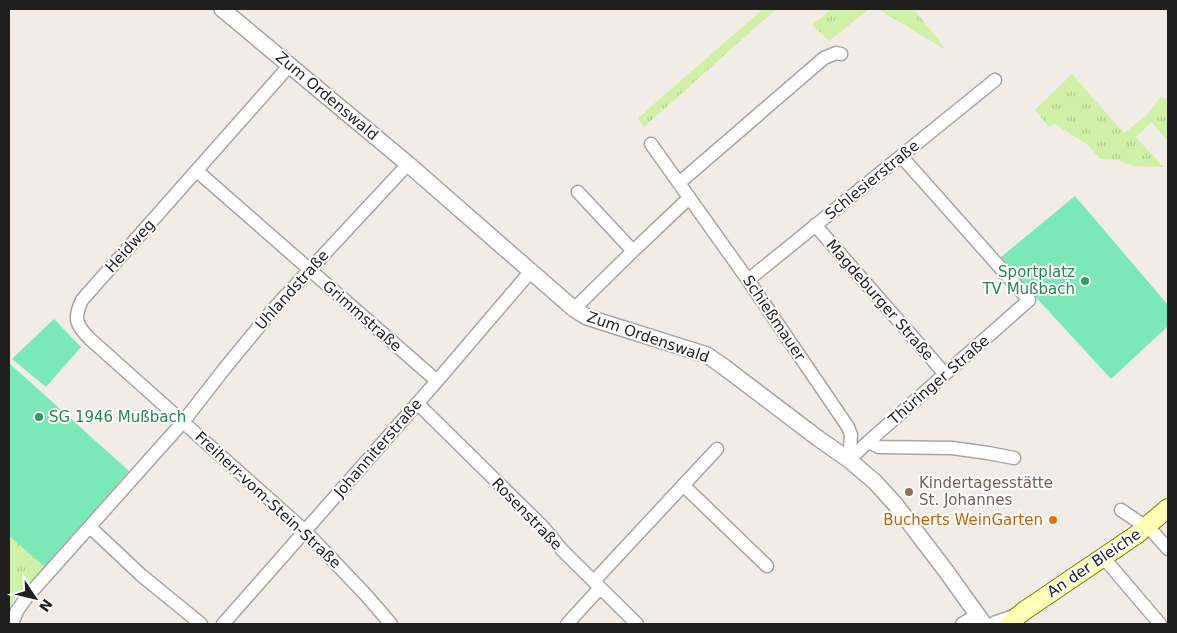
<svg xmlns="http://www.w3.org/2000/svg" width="1177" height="633" font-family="'DejaVu Sans',sans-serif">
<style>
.grass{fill:url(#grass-tufts)}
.pitch{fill:#7be8b7}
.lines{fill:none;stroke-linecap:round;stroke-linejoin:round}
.minor-casing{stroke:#a6a6a6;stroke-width:15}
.tertiary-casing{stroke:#a6a6a6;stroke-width:18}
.secondary-casing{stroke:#777d00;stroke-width:20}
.minor{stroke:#fff;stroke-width:12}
.tertiary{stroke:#fff;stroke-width:15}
.secondary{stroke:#fffeb5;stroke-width:18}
.leisure-dot{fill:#2e9e5b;stroke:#fff;stroke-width:2}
.education-dot{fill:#8d6e63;stroke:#fff;stroke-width:2}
.food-dot{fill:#e8710a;stroke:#fff;stroke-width:2}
.labels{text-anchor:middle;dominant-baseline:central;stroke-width:4;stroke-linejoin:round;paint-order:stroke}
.street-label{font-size:15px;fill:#1f1f1f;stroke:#fff}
.leisure-label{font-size:15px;fill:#27864d;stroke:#fff;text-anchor:end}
.education-label{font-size:15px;fill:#785e54;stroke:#fff;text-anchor:start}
.food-label{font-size:15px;fill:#c56008;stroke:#fff;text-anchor:end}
</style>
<defs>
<pattern id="grass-tufts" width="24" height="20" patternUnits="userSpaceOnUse" patternTransform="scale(1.25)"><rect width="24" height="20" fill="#cff0a6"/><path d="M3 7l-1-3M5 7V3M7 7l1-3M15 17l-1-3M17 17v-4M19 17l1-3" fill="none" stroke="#b1cd8e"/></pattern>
</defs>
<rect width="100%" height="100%" fill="#f1ece5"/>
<path class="grass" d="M 763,9 L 776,9 L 644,127 L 638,118 Z
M 831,9 L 869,9 L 829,41 L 812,25 Z
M 878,9 L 914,9 L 946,50 Z
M 1072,74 L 1124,133 L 1147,115 L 1161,97 L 1168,99 L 1168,141 L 1151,122 L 1136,137 L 1163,167 L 1133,166 L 1118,160 L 1100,159 L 1088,145 L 1055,124 L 1049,127 L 1035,110 Z
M 9,536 L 45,567 L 15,598 L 9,609 Z"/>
<path class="pitch" d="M 1075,196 L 1168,305 L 1168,326 L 1111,379 L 1000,258 Z
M 54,319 L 81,347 L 46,387 L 12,359 Z
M 9,363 L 129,471 L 45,567 L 9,536 Z"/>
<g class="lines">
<g class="minor-casing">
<path id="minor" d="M 290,65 L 82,300 C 73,319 76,325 90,339 L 305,531 L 366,595 L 391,624
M 651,144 L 748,280 L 848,427 L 851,435 L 849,460
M 197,171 L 437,381
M 679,183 L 824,58 L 836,53 L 841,54
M 578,192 L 633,251
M 815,225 L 945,374
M 748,280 L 995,80
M 574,309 L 633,251 L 689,198
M 417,403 L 543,527 L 563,551 L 637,624
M 868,442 L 879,447 L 952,448 L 988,453 L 1014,458
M 849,460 L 868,442 L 1029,300 L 901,156
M 683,485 L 767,566
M 1121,510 L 1152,531 L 1168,549
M 90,527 L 141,575 L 201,624
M 1103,557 L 1160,624
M 594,581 L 717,449
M 12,624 L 17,611 L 26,598 L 183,422 L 225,368 L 276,306 L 408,164
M 223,624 L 437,381 L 531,271
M 567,624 L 600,588
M 962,624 L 977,615"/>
</g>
<g class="tertiary-casing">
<path id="tertiary" d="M 222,9 L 408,164 L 574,309 L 587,317 L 599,321 L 707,355 L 724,367 L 819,439 L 849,460 L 875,482 L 895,504 L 946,571 L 984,624
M 995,624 L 1018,616"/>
</g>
<g class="secondary-casing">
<path id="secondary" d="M 1010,624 L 1014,619 L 1024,611 L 1136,535 L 1168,508"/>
</g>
<use href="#minor" class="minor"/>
<use href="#tertiary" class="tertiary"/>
<use href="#secondary" class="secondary"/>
</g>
<g class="leisure-dot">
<circle cx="1085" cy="281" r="5"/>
<circle cx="39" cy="417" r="5"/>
</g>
<circle class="education-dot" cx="909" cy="492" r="5"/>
<circle class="food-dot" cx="1053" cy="520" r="5"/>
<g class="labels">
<g class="street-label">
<text transform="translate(327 96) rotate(40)">Zum Ordenswald</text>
<text transform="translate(872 180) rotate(-39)">Schlesierstraße</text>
<text transform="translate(130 246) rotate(-48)">Heidweg</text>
<text transform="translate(292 290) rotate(-48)">Uhlandstraße</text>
<text transform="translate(880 300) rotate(49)">Magdeburger Straße</text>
<text transform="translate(362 316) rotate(41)">Grimmstraße</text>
<text transform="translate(774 318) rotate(56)">Schießmauer</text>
<text transform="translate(648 337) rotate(19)">Zum Ordenswald</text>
<text transform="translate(939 380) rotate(-41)">Thüringer Straße</text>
<text transform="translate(378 448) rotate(-49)">Johanniterstraße</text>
<text transform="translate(268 500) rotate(43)">Freiherr-vom-Stein-Straße</text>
<text transform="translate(527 514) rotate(46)">Rosenstraße</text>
<text transform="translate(1094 563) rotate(-34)">An der Bleiche</text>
</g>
<g class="leisure-label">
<text x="1075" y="272">Sportplatz<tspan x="1075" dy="17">TV Mußbach</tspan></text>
<text x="49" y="417" text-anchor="start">SG 1946 Mußbach</text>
</g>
<g class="education-label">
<text x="919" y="483">Kindertagesstätte<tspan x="919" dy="17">St. Johannes</tspan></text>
</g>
<g class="food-label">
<text x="1043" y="520">Bucherts WeinGarten</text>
</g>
</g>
<rect width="1177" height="633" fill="none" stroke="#1f1f1f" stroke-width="20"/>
<g transform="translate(35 598) rotate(125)" stroke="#ffffff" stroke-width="4" paint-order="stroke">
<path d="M0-4L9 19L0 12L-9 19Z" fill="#1f1f1f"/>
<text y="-8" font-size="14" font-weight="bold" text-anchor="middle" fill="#1f1f1f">N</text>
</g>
</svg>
